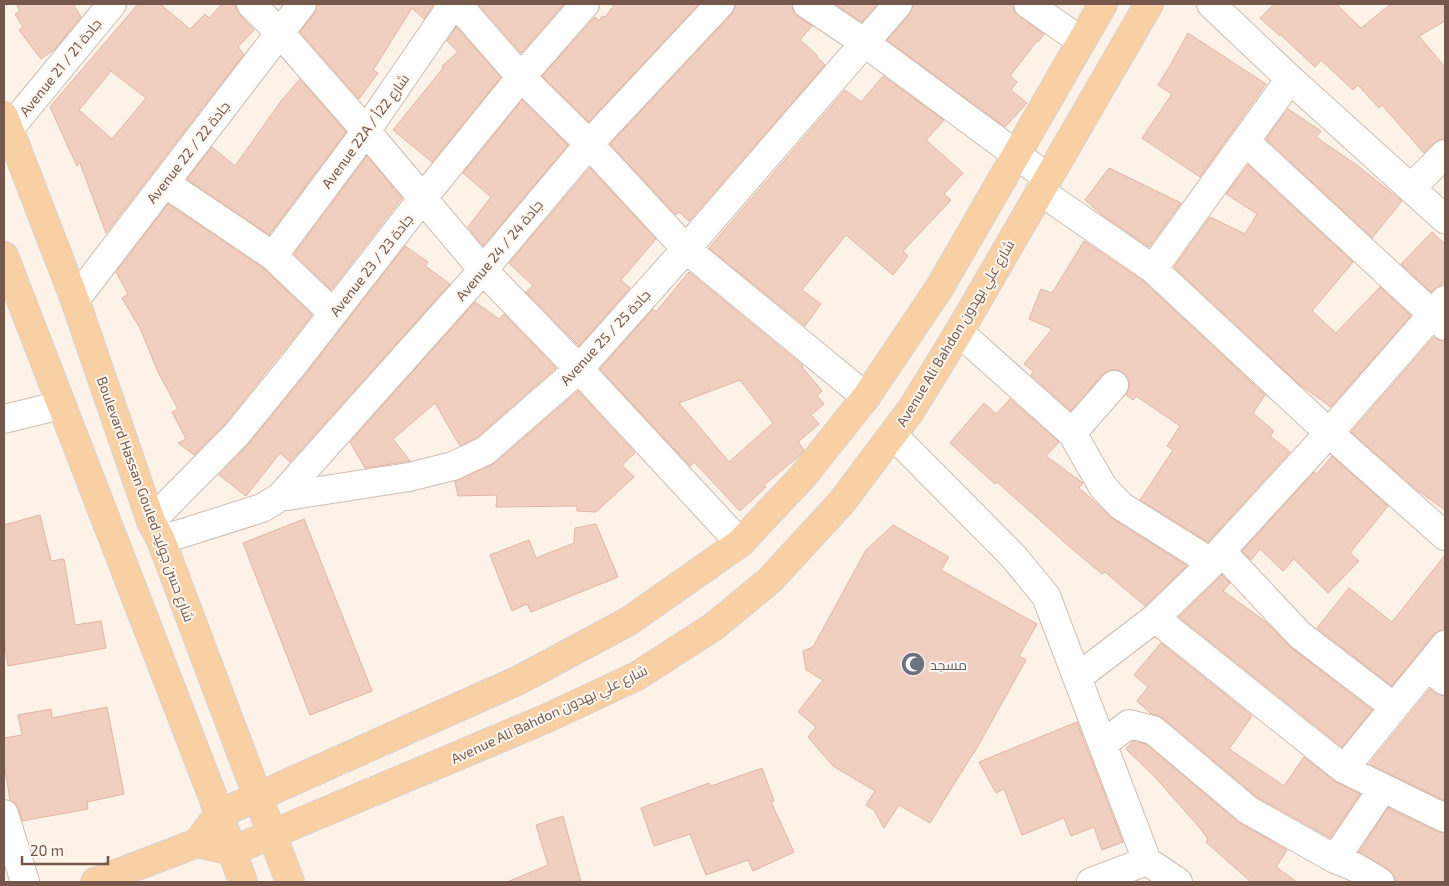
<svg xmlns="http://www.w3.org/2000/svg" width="1449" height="886" font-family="'Exo 2',Cairo,sans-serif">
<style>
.building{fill:#f1cfc0;stroke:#e3b4a1;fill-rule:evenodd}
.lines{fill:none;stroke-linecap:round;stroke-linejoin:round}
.minor-casing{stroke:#d0bcb0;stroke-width:30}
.major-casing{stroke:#d9d0cd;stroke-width:30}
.minor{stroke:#fff;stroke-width:28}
.major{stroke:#f8d0a3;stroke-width:28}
.labels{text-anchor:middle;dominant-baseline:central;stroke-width:4;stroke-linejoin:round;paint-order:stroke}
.street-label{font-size:14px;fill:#76574c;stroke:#fff7ef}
.worship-label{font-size:14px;fill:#5b616d;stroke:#fff7ef;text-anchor:start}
</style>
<rect width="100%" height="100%" fill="#fcf2e8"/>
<path class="building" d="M 16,4 L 73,4 L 81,17 L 55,49 L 41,59 L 19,30 L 23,27 L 15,14 L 20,11 Z
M 138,4 L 160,4 L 190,29 L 205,14 L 209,18 L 222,4 L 236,4 L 236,8 L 240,15 L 254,30 L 238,47 L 244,54 L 106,233 L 80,163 L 77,166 L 50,107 ZM 111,71 L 146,98 L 112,139 L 79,110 Z
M 317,4 L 434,4 L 424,19 L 412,8 L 373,70 L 378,73 L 359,99 L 300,32 L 314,14 Z
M 478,4 L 564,4 L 521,53 Z
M 615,4 L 699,4 L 589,122 L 542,76 L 595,17 L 599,21 L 602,16 L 605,17 Z
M 735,4 L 792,4 L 793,11 L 798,17 L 812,26 L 800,40 L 818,56 L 817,57 L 825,65 L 689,221 L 679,212 L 676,215 L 610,144 L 731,15 L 735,8 Z
M 835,4 L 878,4 L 862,22 Z
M 913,4 L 1013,4 L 1014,11 L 1019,16 L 1044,34 L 1038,42 L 1037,41 L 1010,76 L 1017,82 L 1011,90 L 1027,103 L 1005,127 L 887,40 L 910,14 Z
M 1274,4 L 1336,4 L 1361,28 L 1391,4 L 1445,4 L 1445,21 L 1419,36 L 1445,67 L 1445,139 L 1440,139 L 1434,143 L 1424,153 L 1382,105 L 1379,108 L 1358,85 L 1353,90 L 1321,60 L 1315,67 L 1281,35 L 1280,36 L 1260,18 Z
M 456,27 L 501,77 L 432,162 L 393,130 L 443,68 L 442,66 L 458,52 L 447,41 Z
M 1188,33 L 1266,84 L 1200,177 L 1142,138 L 1172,94 L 1158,85 L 1171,64 Z
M 883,76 L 944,120 L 926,140 L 963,173 L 944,194 L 951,200 L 903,251 L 908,256 L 893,275 L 846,235 L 802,290 L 821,304 L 805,326 L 709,248 L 845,90 L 861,102 Z
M 300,79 L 346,132 L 269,235 L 187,179 L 212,147 L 235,166 L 281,101 Z
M 522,100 L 568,145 L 483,246 L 468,227 L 491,197 L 463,173 Z
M 1288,109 L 1321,131 L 1316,137 L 1358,166 L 1402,201 L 1372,238 L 1266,139 Z
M 367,156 L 402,198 L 331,290 L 294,254 Z
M 1248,165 L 1353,262 L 1312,311 L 1336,333 L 1380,287 L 1411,316 L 1331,407 L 1300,385 L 1174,267 L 1210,217 L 1245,234 L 1257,214 L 1226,194 Z
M 590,168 L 656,239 L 621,280 L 630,288 L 579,346 L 526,292 L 533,286 L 509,263 Z
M 1109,168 L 1181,203 L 1149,247 L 1101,214 L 1085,200 Z
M 168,204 L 263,268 L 312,315 L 224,425 L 194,455 L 178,443 L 186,439 L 172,412 L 178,409 L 158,372 L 140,328 L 122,298 L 128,294 L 116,272 Z
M 1432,232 L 1445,244 L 1445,282 L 1431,292 L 1401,264 Z
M 1084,241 L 1143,281 L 1265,395 L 1253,413 L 1274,431 L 1270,436 L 1290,452 L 1208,542 L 1140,500 L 1173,450 L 1167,446 L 1180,426 L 1136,396 L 1133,400 L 1126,395 L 1129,388 L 1129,380 L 1125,374 L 1118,370 L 1109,370 L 1102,375 L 1071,411 L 1031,375 L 1034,372 L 1024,364 L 1052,329 L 1029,319 L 1041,289 L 1052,293 Z
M 405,246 L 428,262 L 425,266 L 450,284 L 290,462 L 280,453 L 246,496 L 219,475 L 248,445 L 305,375 Z
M 689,272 L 803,366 L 802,367 L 822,391 L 817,396 L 824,404 L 811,415 L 819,424 L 798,442 L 804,450 L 799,456 L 764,485 L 766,487 L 740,511 L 694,462 L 690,466 L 600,369 L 653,309 L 656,312 ZM 740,380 L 773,423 L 729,462 L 679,403 Z
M 475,302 L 499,319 L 504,314 L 556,368 L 476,438 L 460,446 L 435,403 L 393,439 L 410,461 L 365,468 L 350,442 Z
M 1434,337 L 1441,341 L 1445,341 L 1445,510 L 1417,490 L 1351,432 Z
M 578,391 L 635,453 L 622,465 L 634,477 L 596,512 L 577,511 L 577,506 L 496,507 L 497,495 L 458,496 L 455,481 L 495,463 Z
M 1010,399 L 1059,442 L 1046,456 L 1083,483 L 1079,488 L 1095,502 L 1113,519 L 1187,566 L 1145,606 L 1105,572 L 1102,574 L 1071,548 L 997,482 L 995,484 L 950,443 L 984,403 L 996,414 Z
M 1332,456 L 1388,506 L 1350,553 L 1359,561 L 1328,593 L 1294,559 L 1283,571 L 1260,549 L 1251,560 L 1242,551 L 1314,472 L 1317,474 Z
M 40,515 L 51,561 L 64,559 L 75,625 L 101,621 L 106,648 L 8,666 L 4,640 L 4,525 Z
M 304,519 L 372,691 L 310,715 L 243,543 Z
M 596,524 L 618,577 L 531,612 L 527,604 L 512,611 L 490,555 L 529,540 L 536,558 L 574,543 L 575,528 Z
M 893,525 L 949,557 L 941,570 L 1037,624 L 1019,656 L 1026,660 L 974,753 L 974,752 L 930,823 L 899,805 L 884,828 L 874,810 L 866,805 L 875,791 L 833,766 L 808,737 L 816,727 L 798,712 L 823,680 L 806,670 L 803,651 L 813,647 L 866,550 Z
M 1445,555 L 1445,630 L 1439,631 L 1433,635 L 1392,686 L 1317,628 L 1349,588 L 1392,622 Z
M 1222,575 L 1230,583 L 1223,591 L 1266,622 L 1290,647 L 1372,710 L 1342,747 L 1179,617 Z
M 1161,643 L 1252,716 L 1229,749 L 1284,786 L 1304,757 L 1334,781 L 1360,794 L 1330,838 L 1257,797 L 1163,718 L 1150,713 L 1137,701 L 1148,687 L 1134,675 Z
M 1430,689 L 1436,694 L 1445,696 L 1445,801 L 1369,764 Z
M 107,707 L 124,794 L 87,802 L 88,809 L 22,821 L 19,809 L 15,803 L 10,800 L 4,764 L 4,738 L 22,735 L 18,715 L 51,709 L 52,718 Z
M 1077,722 L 1123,842 L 1102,850 L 1094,827 L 1071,836 L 1064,818 L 1022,835 L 1004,789 L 996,793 L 979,762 Z
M 1133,741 L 1146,744 L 1238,822 L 1287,850 L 1276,867 L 1297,882 L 1251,882 L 1206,842 L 1208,839 L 1199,827 L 1155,777 L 1126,749 Z
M 762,768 L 774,801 L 771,802 L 794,852 L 753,871 L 748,860 L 706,875 L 690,834 L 654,846 L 641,808 L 709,783 L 711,786 Z
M 1388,808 L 1438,832 L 1445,833 L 1445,882 L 1396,882 L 1394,875 L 1388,869 L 1359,852 Z
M 563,816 L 581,882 L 507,882 L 548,865 L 536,825 Z"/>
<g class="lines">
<g class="minor-casing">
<path id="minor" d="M 251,4 L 280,33 L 366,131 L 483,270 L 579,369 L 740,543
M 457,4 L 521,77 L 589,144 L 686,249 L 866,397
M 807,4 L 865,43 L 1048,178
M 1028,4 L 1081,41
M 1211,4 L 1290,79 L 1445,219
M 9,129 L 112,4
M 1246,142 L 1445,326
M 165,183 L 273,256 L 333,313
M 1411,188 L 1445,154
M 1040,191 L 1153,269 L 1329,433 L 1445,536
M 273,256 L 366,131 L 453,4
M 1153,269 L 1290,79
M 75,300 L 302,4
M 959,332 L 1072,433 L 1103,487 L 1121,506 L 1212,563
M 4,419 L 61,405
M 1072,433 L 1114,385
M 893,435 L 1013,556 L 1046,596 L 1147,861 L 1178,882
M 280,497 L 483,270 L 589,144 L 720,4
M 151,521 L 236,435 L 293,365 L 422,199 L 521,77 L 585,4
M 161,540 L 262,508 L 280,497 L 409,477 L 453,466 L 485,451 L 579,369 L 686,249 L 898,4
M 1221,551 L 1300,635 L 1394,707
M 1155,618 L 1344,769 L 1445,818
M 1427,667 L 1445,681
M 1078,677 L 1155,618 L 1212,563 L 1221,551 L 1329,433 L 1445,300
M 1103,744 L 1129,724 L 1153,730 L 1248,810 L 1335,859 L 1355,867 L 1380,882
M 1344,769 L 1445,645
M 4,814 L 25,882
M 1335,859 L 1383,788
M 1091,882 L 1147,861"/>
</g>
<g class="major-casing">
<path id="major" d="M 4,116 L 75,300 L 151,521 L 161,540 L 290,882
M 4,256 L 213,797 L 243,882
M 197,843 L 232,851 L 545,719 L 637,676 L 713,627 L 769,581 L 841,503 L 911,410 L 959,332 L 1149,4
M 95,882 L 197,843 L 219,814 L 519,680 L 629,621 L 740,543 L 803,476 L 866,397 L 940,287 L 1103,4"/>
</g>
<use href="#minor" class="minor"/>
<use href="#major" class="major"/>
</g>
<defs>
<g id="mosque-disc" transform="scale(1.25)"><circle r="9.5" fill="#6b7280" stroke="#fff7ef"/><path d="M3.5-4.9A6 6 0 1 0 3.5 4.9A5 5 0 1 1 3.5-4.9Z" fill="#fff"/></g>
</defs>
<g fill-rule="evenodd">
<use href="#mosque-disc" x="913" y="664"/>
</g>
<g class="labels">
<g class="street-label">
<text transform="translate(60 67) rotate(-51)">Avenue 21 / جادة 21</text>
<text transform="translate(365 131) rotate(-54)">Avenue 22A / شارع 22أ</text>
<text transform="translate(188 152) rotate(-52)">Avenue 22 / جادة 22</text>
<text transform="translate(499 250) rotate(-50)">Avenue 24 / جادة 24</text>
<text transform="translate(371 265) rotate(-52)">Avenue 23 / جادة 23</text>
<text transform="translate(955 333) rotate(-59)">Avenue Ali Bahdon شارع علي بهدون</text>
<text transform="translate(605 337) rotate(-47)">Avenue 25 / جادة 25</text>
<text transform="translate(146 499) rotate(70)">Boulevard Hassan Gouled شارع حسن جوليد</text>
<text transform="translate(549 714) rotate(-25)">Avenue Ali Bahdon شارع علي بهدون</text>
</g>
<g class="worship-label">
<text x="930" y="664">مسجد</text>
</g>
</g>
<rect width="1449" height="886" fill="none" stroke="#76574c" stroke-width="10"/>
<path d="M22 856v8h86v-8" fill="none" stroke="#76574c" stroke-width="2.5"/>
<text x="30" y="856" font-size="15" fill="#76574c" stroke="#fff7ef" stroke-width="4" paint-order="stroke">20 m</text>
</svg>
